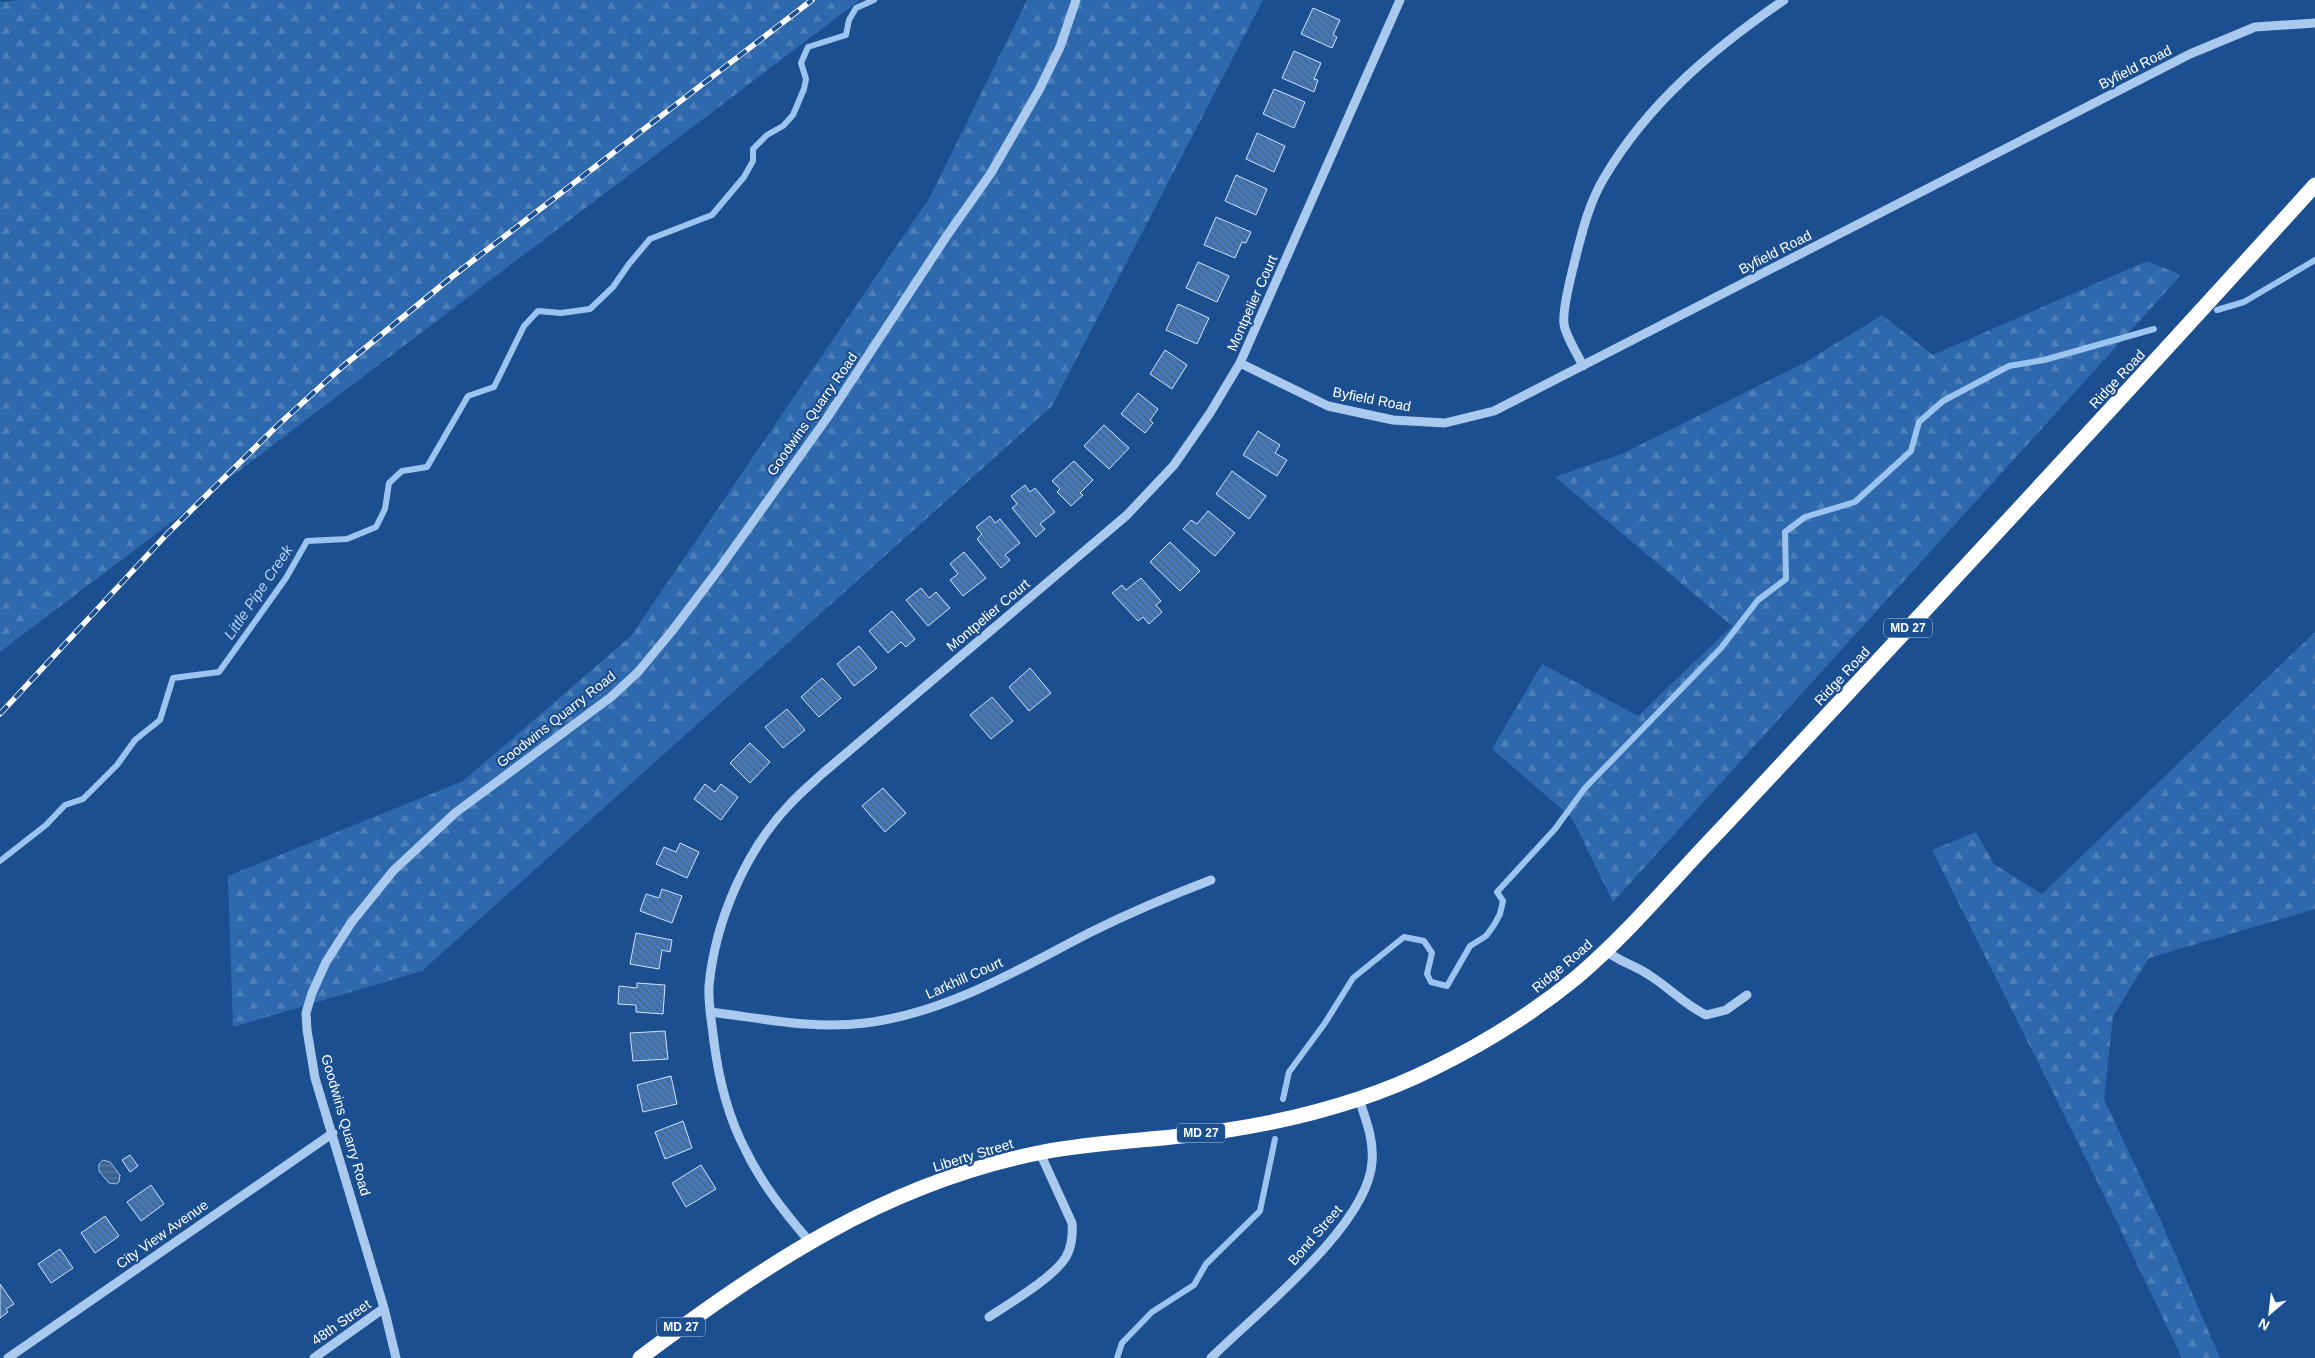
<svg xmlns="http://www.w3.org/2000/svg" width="2315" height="1358" font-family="Arial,sans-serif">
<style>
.forest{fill:url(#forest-firs)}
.water{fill:url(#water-rules);stroke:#9cc4f0}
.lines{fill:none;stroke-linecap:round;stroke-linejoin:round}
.stream{stroke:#9cc4f0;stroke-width:6}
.building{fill:url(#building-back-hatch);stroke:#cfe3fa}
.minor{stroke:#a9c9ee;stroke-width:9}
.highway{stroke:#fff;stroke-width:15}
.rail-casing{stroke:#fff;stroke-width:5.5}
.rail{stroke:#1b4f8f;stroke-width:4;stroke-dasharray:11;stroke-linecap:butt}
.labels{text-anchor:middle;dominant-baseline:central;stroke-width:4.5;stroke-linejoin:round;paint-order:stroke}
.shield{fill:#1b4f8f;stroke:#bbcadd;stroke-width:1}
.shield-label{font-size:12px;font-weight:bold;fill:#fff}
.street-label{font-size:14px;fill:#fff;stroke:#1b4f8f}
.water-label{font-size:15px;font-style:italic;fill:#b5d3f5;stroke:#1b4f8f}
</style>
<defs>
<pattern id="forest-firs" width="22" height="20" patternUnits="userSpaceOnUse" patternTransform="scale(1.25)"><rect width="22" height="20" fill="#2e69ad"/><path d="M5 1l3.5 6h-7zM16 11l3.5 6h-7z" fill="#4d80b9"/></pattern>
<pattern id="water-rules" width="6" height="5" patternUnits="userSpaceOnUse" patternTransform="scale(1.25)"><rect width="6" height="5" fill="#3c6290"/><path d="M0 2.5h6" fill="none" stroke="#597aa1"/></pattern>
<pattern id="building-back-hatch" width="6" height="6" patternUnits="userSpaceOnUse" patternTransform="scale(1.25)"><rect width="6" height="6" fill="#4478b7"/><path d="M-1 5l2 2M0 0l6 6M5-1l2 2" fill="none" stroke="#486282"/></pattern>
</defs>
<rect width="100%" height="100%" fill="#1b4f8f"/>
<path class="forest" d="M 23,0 L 860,0 L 0,652 L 0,2 Z
M 1027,0 L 1263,0 L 1052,406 L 422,971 L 233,1027 L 228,876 L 463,781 L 631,636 L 930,197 Z
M 2147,261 L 2181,275 L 1613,902 L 1572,818 L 1492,749 L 1542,664 L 1638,716 L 1732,626 L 1555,477 L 1624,453 L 1806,362 L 1882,315 L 1933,355 Z
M 2315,632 L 2315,909 L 2149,958 L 2113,1016 L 2104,1099 L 2161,1221 L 2220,1358 L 2182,1358 L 2103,1193 L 1932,850 L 1976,832 L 1994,864 L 2042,894 Z"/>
<path class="water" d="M 103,1160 L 110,1162 L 120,1175 L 119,1182 L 116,1184 L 109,1183 L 99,1171 L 99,1164 Z"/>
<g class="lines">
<path class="stream" d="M 2217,310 L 2244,302 L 2315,260
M 0,861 L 46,825 L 65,805 L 83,799 L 117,765 L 135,740 L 160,720 L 173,678 L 219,672 L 286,578 L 307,541 L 347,539 L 376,527 L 385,509 L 389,483 L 402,471 L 427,467 L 468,396 L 494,387 L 524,326 L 538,311 L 561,313 L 590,309 L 613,287 L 629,264 L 650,239 L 712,215 L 744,177 L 753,161 L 753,149 L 767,135 L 783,126 L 793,115 L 804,89 L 806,79 L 801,63 L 808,47 L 846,35 L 849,20 L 856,8 L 874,0
M 1283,1099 L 1289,1072 L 1325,1023 L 1353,978 L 1404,937 L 1424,941 L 1432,953 L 1427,974 L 1431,982 L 1447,986 L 1470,946 L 1486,936 L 1494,925 L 1500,914 L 1503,901 L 1497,892 L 1555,829 L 1585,788 L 1721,648 L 1758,600 L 1786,579 L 1785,532 L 1805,517 L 1855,502 L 1911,451 L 1919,422 L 1943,401 L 2009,366 L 2044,360 L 2154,329
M 1117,1358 L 1122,1343 L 1152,1312 L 1194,1285 L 1206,1264 L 1260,1211 L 1275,1139"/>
</g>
<path class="building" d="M 1313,8 L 1340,20 L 1333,35 L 1337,37 L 1332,48 L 1301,34 Z
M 1294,51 L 1321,63 L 1314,79 L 1318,80 L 1314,92 L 1282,78 Z
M 1274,89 L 1305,102 L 1294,128 L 1263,114 Z
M 1257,133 L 1285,146 L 1274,172 L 1246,159 Z
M 1236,175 L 1267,189 L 1256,215 L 1225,201 Z
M 1216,217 L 1251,232 L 1246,243 L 1242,242 L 1235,258 L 1204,245 Z
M 1198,262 L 1229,276 L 1217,302 L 1186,288 Z
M 1178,304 L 1209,318 L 1197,344 L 1166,330 Z
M 1165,350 L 1187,365 L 1172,389 L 1150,374 Z
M 1138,393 L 1158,409 L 1150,420 L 1153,423 L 1145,433 L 1121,414 Z
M 1104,425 L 1129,448 L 1109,469 L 1084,446 Z
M 1258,431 L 1280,445 L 1275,453 L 1287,460 L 1277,476 L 1243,455 Z
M 1074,461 L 1093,480 L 1080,493 L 1083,495 L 1071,506 L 1057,492 L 1060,489 L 1052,481 Z
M 1232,471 L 1266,496 L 1249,519 L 1216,494 Z
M 1025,485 L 1030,492 L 1035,488 L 1055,512 L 1040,524 L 1045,529 L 1036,537 L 1012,508 L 1017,504 L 1011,496 Z
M 1208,511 L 1235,533 L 1215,556 L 1183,529 L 1191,520 L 1197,524 Z
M 990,516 L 995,523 L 1000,519 L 1020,543 L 1005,555 L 1010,560 L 1001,568 L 977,539 L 982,534 L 976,527 Z
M 1170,542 L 1200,571 L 1180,591 L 1150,562 Z
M 964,552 L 986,578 L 963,596 L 950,580 L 958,574 L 950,564 Z
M 1141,578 L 1161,601 L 1156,605 L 1162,612 L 1149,624 L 1143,617 L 1138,621 L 1112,593 L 1122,585 L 1126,590 Z
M 921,588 L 929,598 L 936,592 L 950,608 L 928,626 L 906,600 Z
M 892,611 L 915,639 L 906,647 L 901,642 L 888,653 L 869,631 Z
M 859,646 L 877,668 L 854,686 L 837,664 Z
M 1030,668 L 1051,693 L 1029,711 L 1009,687 Z
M 822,678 L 841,698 L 819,717 L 801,697 Z
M 992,697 L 1013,721 L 991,739 L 970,715 Z
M 787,709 L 805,730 L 783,748 L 765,727 Z
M 750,743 L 770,762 L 750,783 L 730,763 Z
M 705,784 L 715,792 L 721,784 L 738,797 L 721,820 L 694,799 Z
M 883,788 L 906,813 L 885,832 L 862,806 Z
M 680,843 L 699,852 L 687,878 L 656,864 L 664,847 L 676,852 Z
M 662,889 L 682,896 L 672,923 L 640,911 L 646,894 L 659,898 Z
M 636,933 L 672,940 L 670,952 L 662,950 L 659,969 L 630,964 Z
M 637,983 L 665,985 L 663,1014 L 636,1012 L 636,1005 L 618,1004 L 619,986 L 637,988 Z
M 665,1031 L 668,1059 L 633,1061 L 630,1033 Z
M 671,1076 L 677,1104 L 643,1112 L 637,1085 Z
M 683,1121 L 692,1148 L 665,1159 L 655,1132 Z
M 130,1155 L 138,1166 L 130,1172 L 122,1160 Z
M 701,1165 L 716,1189 L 686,1207 L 672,1183 Z
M 151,1185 L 164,1204 L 141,1221 L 127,1202 Z
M 105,1216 L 119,1236 L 95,1253 L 81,1233 Z
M 60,1249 L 73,1268 L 51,1283 L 38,1264 Z
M 0,1284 L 14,1304 L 6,1309 L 8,1312 L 0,1318 Z"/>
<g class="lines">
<path class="minor" d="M 1240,363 L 1328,406 L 1393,420 L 1445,423 L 1494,411 L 2190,54 L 2255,27 L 2315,23
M 1583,366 C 1578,355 1565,335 1564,324 C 1562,309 1571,276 1575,260 C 1582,232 1589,203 1604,178 C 1648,103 1714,48 1784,0
M 1605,950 C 1619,962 1635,965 1649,975 C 1670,988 1683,1004 1706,1015 L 1726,1010 L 1747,995
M 710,1012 C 761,1018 814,1030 865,1023 C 947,1013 1017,970 1089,933 C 1129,913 1169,896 1211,880
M 809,1241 C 785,1213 762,1184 746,1151 C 728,1117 719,1081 714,1042 C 712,1024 708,1004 709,986 C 715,922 745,851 790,804 C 800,793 812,783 823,773 L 1127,515 L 1174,465 L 1210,413 L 1240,363 L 1400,0
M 989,1317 C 1010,1303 1053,1278 1066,1257 C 1072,1246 1073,1235 1072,1223 L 1040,1153
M 8,1358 L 333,1133
M 314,1358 L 384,1308
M 396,1358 L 384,1308 L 315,1078 L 307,1030 L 306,1013 L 312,993 L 326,962 L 351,923 L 393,871 L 455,813 L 611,697 L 638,672 L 672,631 L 719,569 L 827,418 L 946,237 L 991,173 L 1039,90 L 1060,47 L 1076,0
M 1211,1358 C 1256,1313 1368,1226 1372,1162 C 1374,1140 1366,1120 1359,1099"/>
<path class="highway" d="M 640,1358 C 766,1264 885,1183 1043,1152 C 1102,1141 1162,1140 1222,1131 C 1295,1120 1368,1101 1434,1068 C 1485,1043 1533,1013 1577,977 C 1623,938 1662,892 1703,848 C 1747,802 1790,755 1834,708 C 1995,535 2156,361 2315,185"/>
<g class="rail-casing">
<path id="rail" d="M 0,714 L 167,534 L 278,425 L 342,367 L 453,276 L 812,0"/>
</g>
<use href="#rail" class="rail"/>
</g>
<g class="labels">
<g class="shield">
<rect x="1884" y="618.5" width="48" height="19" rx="4"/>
<rect x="1177" y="1123.5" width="48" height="19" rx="4"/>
<rect x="657" y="1317.5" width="48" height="19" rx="4"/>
</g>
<g class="shield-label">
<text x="1908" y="628">MD 27</text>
<text x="1201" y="1133">MD 27</text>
<text x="681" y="1327">MD 27</text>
</g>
<g class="street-label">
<text transform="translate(2135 67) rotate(-27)">Byfield Road</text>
<text transform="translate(1775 252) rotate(-27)">Byfield Road</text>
<text transform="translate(1252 303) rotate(-66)">Montpelier Court</text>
<text transform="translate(2117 379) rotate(-47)">Ridge Road</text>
<text transform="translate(1372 399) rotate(11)">Byfield Road</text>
<text transform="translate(812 414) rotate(-55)">Goodwins Quarry Road</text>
<text transform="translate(988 615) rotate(-40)">Montpelier Court</text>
<text transform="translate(1842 676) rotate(-47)">Ridge Road</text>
<text transform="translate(556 719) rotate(-38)">Goodwins Quarry Road</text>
<text transform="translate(1562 966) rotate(-40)">Ridge Road</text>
<text transform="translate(964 978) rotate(-24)">Larkhill Court</text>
<text transform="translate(346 1125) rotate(74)">Goodwins Quarry Road</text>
<text transform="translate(973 1155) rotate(-17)">Liberty Street</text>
<text transform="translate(162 1234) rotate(-35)">City View Avenue</text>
<text transform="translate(1315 1235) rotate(-49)">Bond Street</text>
<text transform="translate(341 1322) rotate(-35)">48th Street</text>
</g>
<g class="water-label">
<text transform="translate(258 592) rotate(-56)">Little Pipe Creek</text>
</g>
</g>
<g transform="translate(2270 1313) rotate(208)" stroke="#1b4f8f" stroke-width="4" paint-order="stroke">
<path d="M0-4L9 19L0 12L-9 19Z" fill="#ffffff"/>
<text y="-8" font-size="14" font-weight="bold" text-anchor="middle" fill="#ffffff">N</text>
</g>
</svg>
